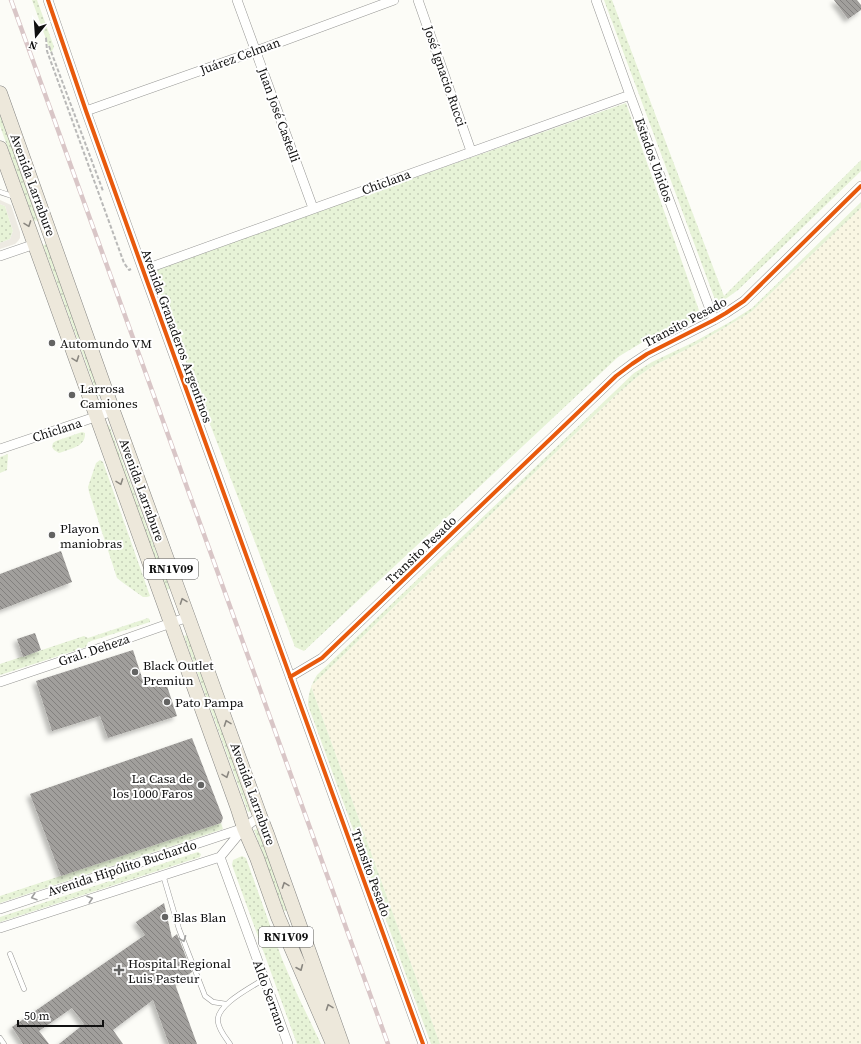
<svg xmlns="http://www.w3.org/2000/svg" width="861" height="1044" font-family="'Source Serif 4',serif">
<style>
.farmland{fill:url(#farmland-dots)}
.green{fill:url(#green-dots)}
.plaza{fill:#edeae2}
.building{fill:url(#building-back-hatch);filter:url(#shadow)}
.lines{fill:none;stroke-linecap:round;stroke-linejoin:round}
.service-casing{stroke:#979795;stroke-width:5.5}
.minor-casing{stroke:#979795;stroke-width:10}
.primary-casing{stroke:#848482;stroke-width:15}
.path{stroke:#b9b9b8;stroke-width:2;stroke-dasharray:4 2;stroke-linecap:butt}
.service{stroke:#fffffe;stroke-width:4.5}
.minor{stroke:#fffffe;stroke-width:9}
.primary{stroke:#ede8db;stroke-width:14}
.rail-casing{stroke:#d9c6c7;stroke-width:4.5}
.rail{stroke:#fff;stroke-width:3;stroke-dasharray:9;stroke-linecap:butt}
.cycleway-casing{stroke:#fff;stroke-width:6}
.cycleway{stroke:#e8590c;stroke-width:4}
.oneway{stroke:#8a8780}
.oneway2{stroke:#a0a09f}
.poi-dot{fill:#636362;stroke:#fff;stroke-width:1.5}
.labels{text-anchor:middle;dominant-baseline:central;stroke-width:4;stroke-linejoin:round;paint-order:stroke}
.shield{fill:#fff;stroke:#585858;stroke-width:1}
.shield-label{font-size:12px;font-weight:bold;fill:#111}
.street-label{font-size:13px;fill:#111;stroke:#fff}
.poi-label{font-size:13px;fill:#111;stroke:#fff;text-anchor:start}
</style>
<defs>
<pattern id="farmland-dots" width="8" height="8" patternUnits="userSpaceOnUse"><rect width="8" height="8" fill="#f9f6e3"/><path d="M2 2h.1M6 6h.1" fill="none" stroke="#d4d2c2" stroke-width="1.8" stroke-linecap="round"/></pattern>
<pattern id="green-dots" width="8" height="8" patternUnits="userSpaceOnUse"><rect width="8" height="8" fill="#e7f3d7"/><path d="M2 2h.1M6 6h.1" fill="none" stroke="#c5cfb8" stroke-width="1.8" stroke-linecap="round"/></pattern>
<pattern id="building-back-hatch" width="6" height="6" patternUnits="userSpaceOnUse"><rect width="6" height="6" fill="#a19f9c"/><path d="M-1 5l2 2M0 0l6 6M5-1l2 2" fill="none" stroke="#82807e"/></pattern>
<filter id="shadow"><feDropShadow dx="-3.5" dy="3.5" stdDeviation="2" flood-color="#0004"/></filter>
</defs>
<rect width="100%" height="100%" fill="#fcfcf7"/>
<path class="farmland" d="M 861,208 L 861,1044 L 440,1044 L 311,686 L 616,395 L 637,377 L 653,366 L 695,345 L 751,312 Z"/>
<path class="green" d="M 32,0 L 37,0 L 54,47 L 51,53 Z
M 604,0 L 612,0 L 724,296 L 861,160 L 861,171 L 738,290 L 717,305 Z
M 626,103 L 701,316 L 641,343 L 618,357 L 304,651 L 295,647 L 152,272 L 311,214 Z
M 0,115 L 38,220 L 34,221 L 0,126 Z
M 861,202 L 861,208 L 751,312 L 695,345 L 653,366 L 637,377 L 616,395 L 311,686 L 440,1044 L 431,1044 L 308,705 C 308,694 311,685 317,675 L 634,373 L 652,362 L 694,342 L 730,322 L 752,308 Z
M 0,204 L 5,206 L 13,231 L 10,239 L 0,243 Z
M 47,244 L 101,395 L 98,396 L 43,245 Z
M 109,425 L 170,589 L 166,590 L 106,426 Z
M 82,432 L 85,433 C 86,447 69,449 59,453 L 54,450 L 52,447 L 53,443 L 56,441 Z
M 8,454 L 7,470 L 0,473 L 0,457 Z
M 100,460 L 103,462 L 150,596 L 147,597 L 143,597 L 122,582 L 117,578 L 89,492 L 88,487 L 96,463 Z
M 148,618 L 150,620 L 150,622 L 88,642 L 86,647 L 0,675 L 0,664 L 84,636 L 88,638 Z
M 188,635 L 251,811 L 248,812 L 184,636 Z
M 221,823 L 223,829 L 0,903 L 0,896 Z
M 258,829 L 287,910 L 284,911 L 254,830 Z
M 198,852 L 201,854 L 200,857 L 0,922 L 0,917 Z
M 242,856 L 246,858 L 282,959 L 297,994 L 321,1044 L 297,1044 L 232,865 L 233,860 Z"/>
<path class="plaza" d="M 0,200 L 11,205 L 20,232 L 20,238 L 18,241 L 15,244 L 0,249 L 0,243 L 10,239 L 13,231 L 5,206 L 0,204 Z"/>
<path class="building" d="M 834,0 L 857,0 L 861,5 L 861,10 L 848,19 Z
M 61,551 L 72,582 L 0,610 L 0,574 Z
M 35,633 L 41,650 L 23,657 L 17,639 Z
M 133,650 L 145,687 L 165,680 L 177,716 L 108,738 L 100,716 L 52,731 L 36,681 Z
M 192,738 L 223,818 L 221,823 L 61,876 L 30,794 Z
M 164,903 L 172,938 L 177,934 L 192,972 L 175,984 L 197,1044 L 169,1044 L 153,1000 L 113,1030 L 123,1044 L 59,1044 L 84,1024 L 72,1008 L 39,1031 L 49,1044 L 23,1044 L 12,1027 L 145,935 L 136,922 Z"/>
<g class="lines">
<g class="service-casing">
<path id="service" d="M 0,192 L 15,197
M 163,875 L 179,929 L 205,996 L 213,1002 L 226,1004
M 10,954 L 24,989
M 0,1038 L 4,1044
M 230,1044 C 225,1037 219,1030 218,1022 C 215,1005 252,987 264,979"/>
</g>
<g class="minor-casing">
<path id="minor" d="M 48,0 L 86,111 L 143,270 L 423,1044
M 237,0 L 313,208
M 418,0 L 471,151
M 596,0 L 630,95 L 714,320
M 86,111 L 256,51 L 394,0
M 0,256 L 35,244
M 143,270 L 630,95
M 0,449 L 113,411
M 290,677 L 322,658 L 616,376 L 632,364 L 647,354 L 714,320 L 726,313 L 744,301 L 861,186
M 0,682 L 83,654 L 188,617
M 220,857 L 288,1044
M 220,857 L 244,828 L 260,816
M 0,909 L 244,828
M 0,928 L 220,857"/>
</g>
<g class="primary-casing">
<path id="primary" d="M 0,93 L 113,411 L 188,617 L 260,816 L 267,834 L 342,1044
M 0,148 L 238,809 L 244,828 L 257,858 L 278,917 L 333,1044"/>
</g>
<path class="path" d="M 46,38 L 47,51 L 124,263 L 129,270 L 131,269
M 49,46 L 103,191"/>
<use href="#service" class="service"/>
<use href="#minor" class="minor"/>
<use href="#primary" class="primary"/>
<g class="rail-casing">
<path id="rail" d="M 11,0 L 388,1044"/>
</g>
<use href="#rail" class="rail"/>
<g class="cycleway-casing">
<path id="cycleway" d="M 48,0 L 86,111 L 143,270 L 423,1044
M 290,677 L 322,658 L 616,376 L 632,364 L 647,354 L 714,320 L 726,313 L 744,301 L 861,186"/>
</g>
<use href="#cycleway" class="cycleway"/>
</g>
<defs><path id="oneway-chevron" d="M-2-3.5L2.5 0L-2 3.5" fill="none" stroke-width="1.6" stroke-linecap="round" stroke-linejoin="round"/></defs>
<g class="oneway">
<use href="#oneway-chevron" transform="translate(28 224) rotate(70)"/>
<use href="#oneway-chevron" transform="translate(76 359) rotate(70)"/>
<use href="#oneway-chevron" transform="translate(120 482) rotate(70)"/>
<use href="#oneway-chevron" transform="translate(183 601) rotate(-110)"/>
<use href="#oneway-chevron" transform="translate(227 723) rotate(-110)"/>
<use href="#oneway-chevron" transform="translate(226 775) rotate(70)"/>
<use href="#oneway-chevron" transform="translate(285 885) rotate(-110)"/>
<use href="#oneway-chevron" transform="translate(300 968) rotate(67)"/>
<use href="#oneway-chevron" transform="translate(329 1007) rotate(-110)"/>
</g>
<g class="oneway2">
<use href="#oneway-chevron" transform="translate(34 897) rotate(162)"/>
<use href="#oneway-chevron" transform="translate(90 899) rotate(-18)"/>
<use href="#oneway-chevron" transform="translate(183 939) rotate(69)"/>
</g>
<g class="poi-dot">
<circle cx="52" cy="343" r="4"/>
<circle cx="72" cy="395" r="4"/>
<circle cx="52" cy="535" r="4"/>
<circle cx="135" cy="672" r="4"/>
<circle cx="167" cy="702" r="4"/>
<circle cx="201" cy="785" r="4"/>
<circle cx="165" cy="917" r="4"/>
<path d="M117 964h4v4h4v4h-4v4h-4v-4h-4v-4h4z"/>
</g>
<g class="labels">
<g class="shield">
<rect x="144" y="559" width="54" height="20" rx="3"/>
<rect x="259" y="927" width="54" height="20" rx="3"/>
</g>
<g class="shield-label">
<text x="171" y="569">RN1V09</text>
<text x="286" y="937">RN1V09</text>
</g>
<g class="street-label">
<text transform="translate(240 56) rotate(-20)">Juárez Celman</text>
<text transform="translate(445 76) rotate(71)">José Ignacio Rucci</text>
<text transform="translate(279 115) rotate(70)">Juan José Castelli</text>
<text transform="translate(654 160) rotate(70)">Estados Unidos</text>
<text transform="translate(386 182) rotate(-20)">Chiclana</text>
<text transform="translate(33 185) rotate(70)">Avenida Larrabure</text>
<text transform="translate(685 322) rotate(-28)">Transito Pesado</text>
<text transform="translate(177 336) rotate(70)">Avenida Granaderos Argentinos</text>
<text transform="translate(57 430) rotate(-18)">Chiclana</text>
<text transform="translate(142 490) rotate(70)">Avenida Larrabure</text>
<text transform="translate(421 550) rotate(-44)">Transito Pesado</text>
<text transform="translate(94 650) rotate(-19)">Gral. Deheza</text>
<text transform="translate(253 794) rotate(70)">Avenida Larrabure</text>
<text transform="translate(122 868) rotate(-18)">Avenida Hipólito Buchardo</text>
<text transform="translate(371 873) rotate(70)">Transito Pesado</text>
<text transform="translate(270 996) rotate(70)">Aldo Serrano</text>
</g>
<g class="poi-label">
<text x="60" y="343">Automundo VM</text>
<text x="80" y="388">Larrosa<tspan x="80" dy="15">Camiones</tspan></text>
<text x="60" y="528">Playon<tspan x="60" dy="15">maniobras</tspan></text>
<text x="143" y="665">Black Outlet<tspan x="143" dy="15">Premiun</tspan></text>
<text x="175" y="702">Pato Pampa</text>
<text x="193" y="778" text-anchor="end">La Casa de<tspan x="193" dy="15">los 1000 Faros</tspan></text>
<text x="173" y="917">Blas Blan</text>
<text x="128" y="963">Hospital Regional<tspan x="128" dy="15">Luis Pasteur</tspan></text>
</g>
</g>
<g transform="translate(36 36) rotate(197)" stroke="#ffffff" stroke-width="3" paint-order="stroke">
<path d="M0-3L7 15L0 10L-7 15Z" fill="#111111"/>
<text y="-6" font-size="11" font-weight="bold" text-anchor="middle" fill="#111111">N</text>
</g>
<path d="M18 1020v6h85v-6" fill="none" stroke="#111111" stroke-width="2"/>
<text x="24" y="1020" font-size="12" fill="#111111" stroke="#ffffff" stroke-width="3" paint-order="stroke">50 m</text>
</svg>
